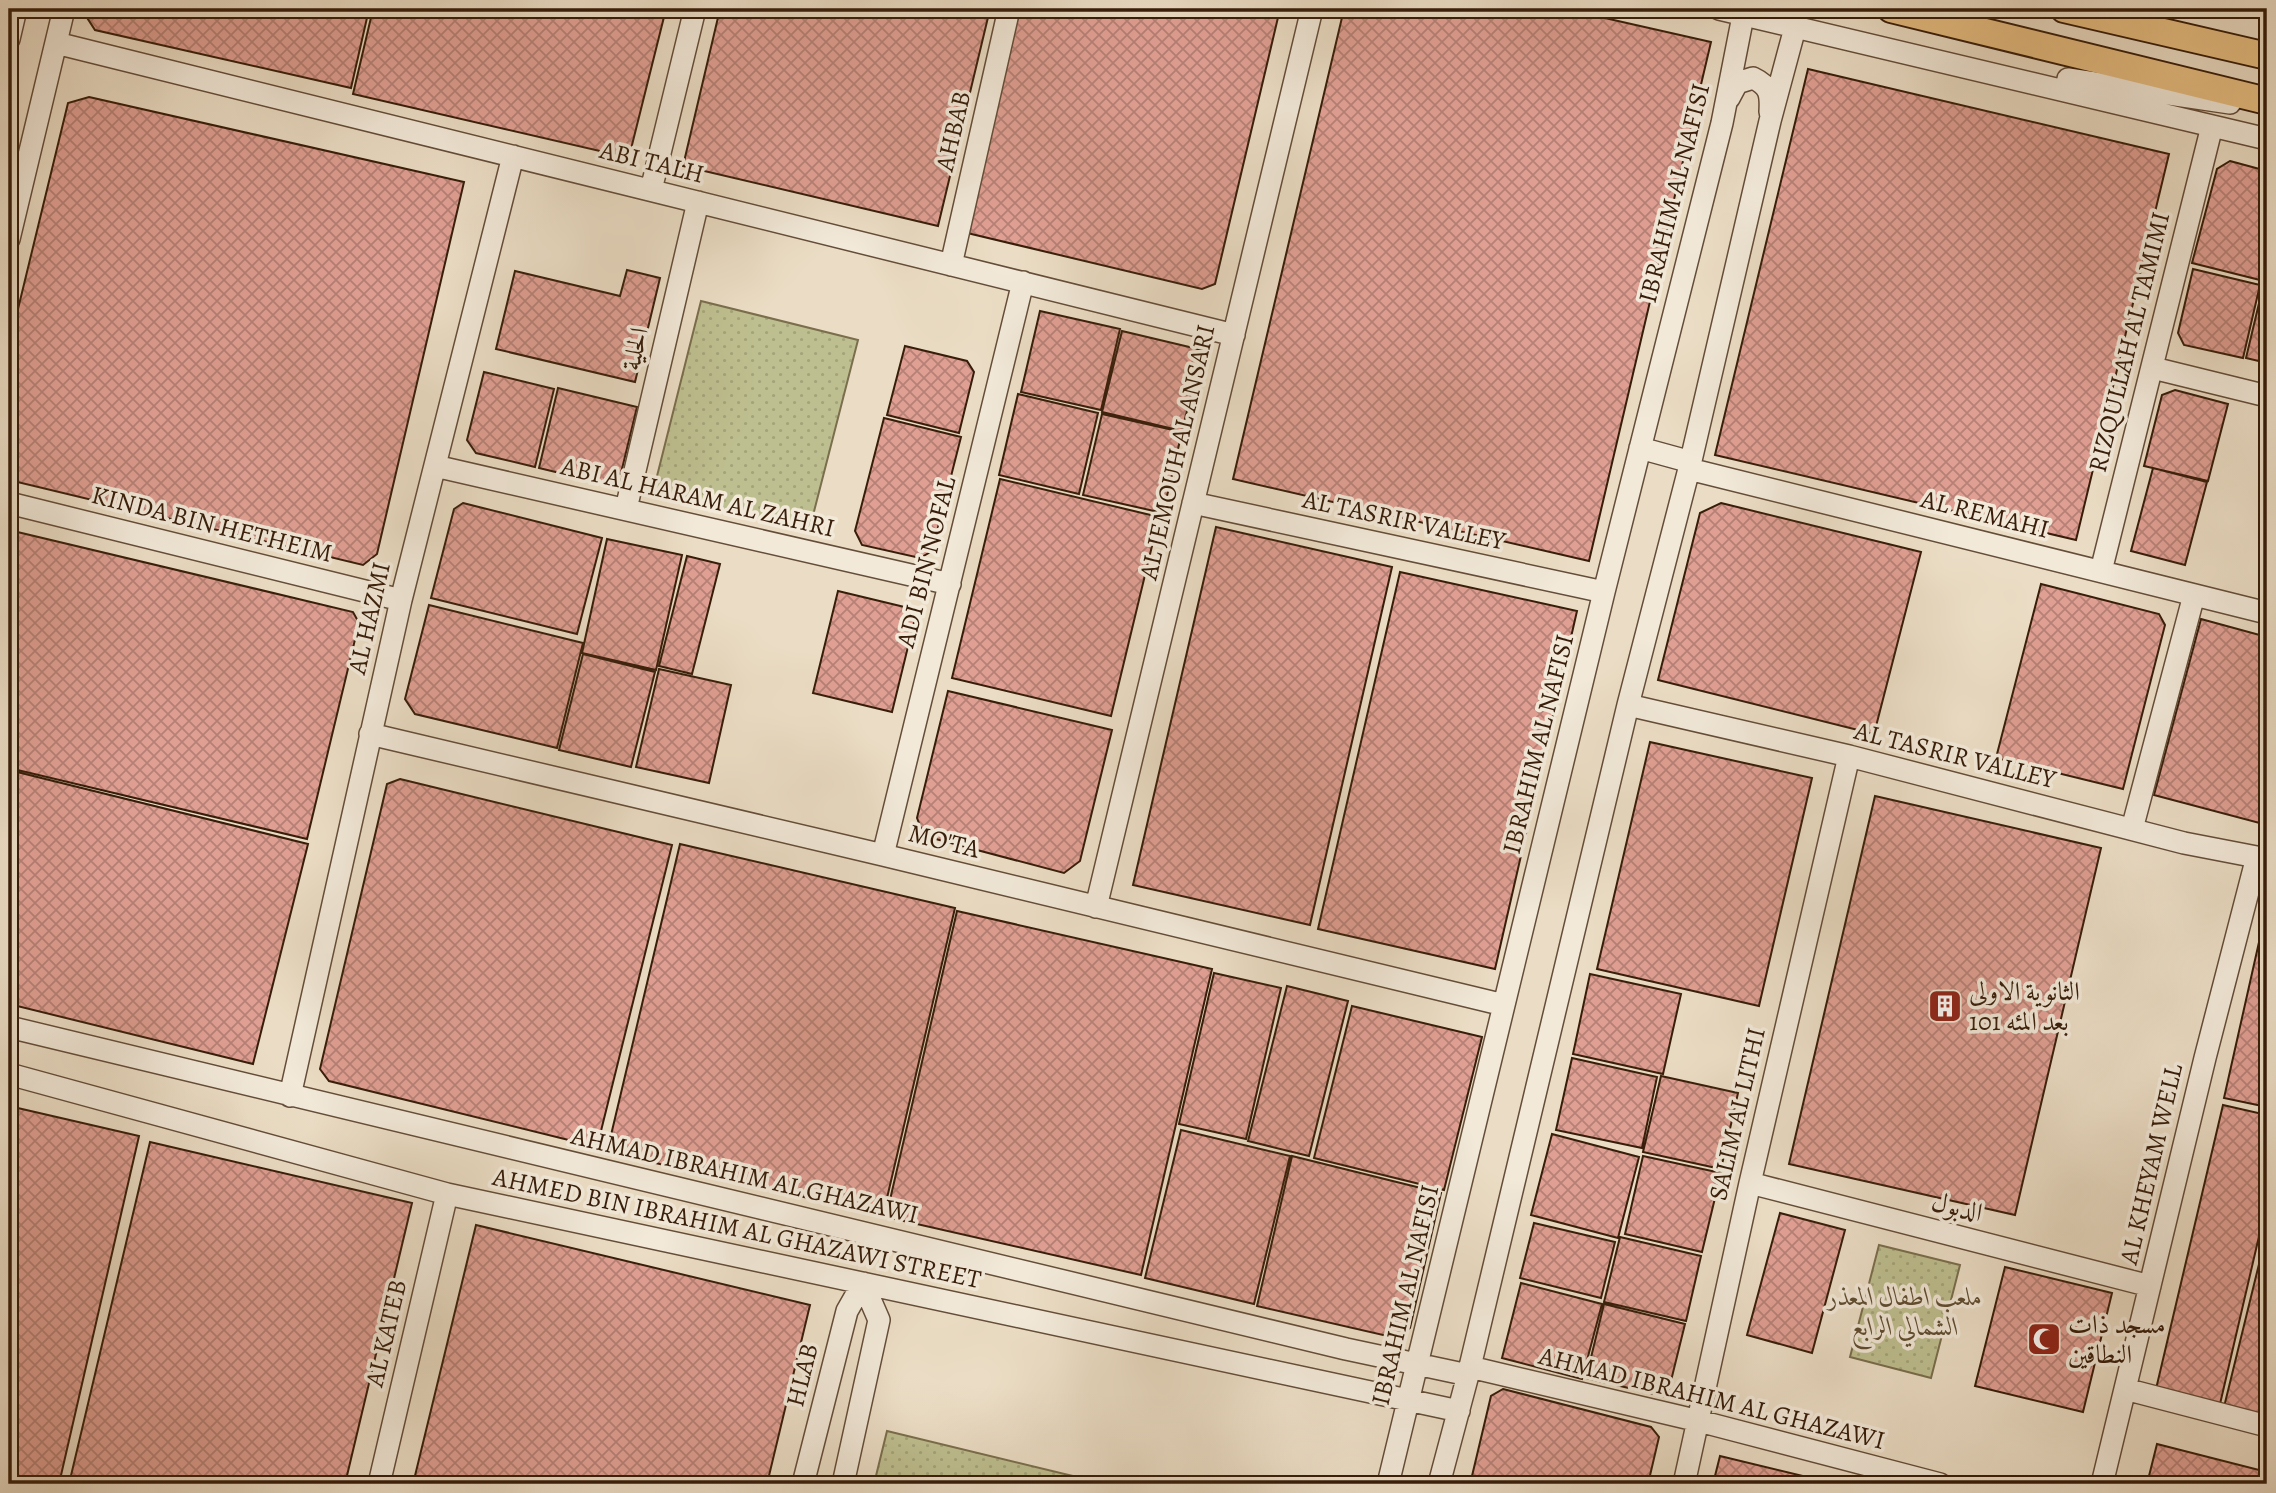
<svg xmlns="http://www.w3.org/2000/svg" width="2276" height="1493" font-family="Alegreya,Amiri,serif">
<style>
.grass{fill:url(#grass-dots);stroke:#7a6e4d;stroke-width:2}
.building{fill:url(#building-cross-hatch);stroke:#371d0a;stroke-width:2}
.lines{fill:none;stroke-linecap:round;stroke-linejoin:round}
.minor-casing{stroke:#644d39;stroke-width:24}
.major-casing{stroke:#371d0a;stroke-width:30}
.minor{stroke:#f2e9d9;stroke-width:21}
.major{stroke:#e6be82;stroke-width:26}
.labels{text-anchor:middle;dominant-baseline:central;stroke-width:7;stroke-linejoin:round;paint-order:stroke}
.street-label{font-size:26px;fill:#371d0a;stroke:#f2e9d9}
.poi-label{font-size:26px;fill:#371d0a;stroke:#f2e9d9;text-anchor:start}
.park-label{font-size:26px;font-style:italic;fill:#604e32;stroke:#f2e9d9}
</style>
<defs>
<pattern id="grass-dots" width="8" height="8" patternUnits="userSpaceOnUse" patternTransform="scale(1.75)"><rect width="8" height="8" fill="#bebf90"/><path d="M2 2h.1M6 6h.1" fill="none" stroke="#a4a47b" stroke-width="1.8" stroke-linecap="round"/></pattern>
<pattern id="building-cross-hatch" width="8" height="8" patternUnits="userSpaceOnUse" patternTransform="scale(1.75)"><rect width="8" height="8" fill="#e09f93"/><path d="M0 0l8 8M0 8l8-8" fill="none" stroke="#b68176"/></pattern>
</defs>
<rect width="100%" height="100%" fill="#ebddc5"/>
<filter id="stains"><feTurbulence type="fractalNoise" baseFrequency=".00286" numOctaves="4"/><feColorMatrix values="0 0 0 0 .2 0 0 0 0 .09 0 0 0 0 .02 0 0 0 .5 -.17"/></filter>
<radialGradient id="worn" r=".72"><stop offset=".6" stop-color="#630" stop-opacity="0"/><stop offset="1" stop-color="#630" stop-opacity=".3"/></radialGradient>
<path class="grass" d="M 701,301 L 858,340 L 809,531 L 653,492 Z
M 1879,1245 L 1960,1265 L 1931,1378 L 1850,1357 Z
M 887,1431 L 1106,1484 L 874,1484 Z"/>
<path class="building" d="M 85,9 L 369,9 L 351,88 L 95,30 L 84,13 Z
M 373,9 L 666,9 L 631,149 L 617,155 L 353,94 Z
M 720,9 L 990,9 L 938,226 L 683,166 Z
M 1018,9 L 1280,9 L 1215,284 L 1202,289 L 963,232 Z
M 1344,9 L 1565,9 L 1711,42 L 1589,561 L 1233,479 Z
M 1808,69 L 2169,154 L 2076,540 L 1715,455 Z
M 89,97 L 464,182 L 377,554 L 363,565 L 9,480 L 9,346 L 68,103 Z
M 2230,161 L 2267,171 L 2267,254 L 2260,280 L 2192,263 L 2217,169 Z
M 2193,269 L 2260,285 L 2243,358 L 2184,345 L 2178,333 Z
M 627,270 L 660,278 L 635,382 L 496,349 L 515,271 L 620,296 Z
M 2265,278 L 2267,279 L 2267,363 L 2246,358 Z
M 1040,311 L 1120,329 L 1101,410 L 1021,392 Z
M 1122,331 L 1202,350 L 1182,431 L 1102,412 Z
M 905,346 L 967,361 L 974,372 L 959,433 L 887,415 Z
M 484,372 L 554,389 L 535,467 L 476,453 L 467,440 Z
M 558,388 L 637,407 L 621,473 L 601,483 L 539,468 Z
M 2175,390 L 2228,404 L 2208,481 L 2144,466 L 2162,395 Z
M 1018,394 L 1098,413 L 1079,494 L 999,475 Z
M 1102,414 L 1182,432 L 1163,513 L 1083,495 Z
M 884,418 L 961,437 L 932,551 L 920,558 L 862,545 L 855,531 Z
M 2153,468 L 2207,482 L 2185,565 L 2131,551 Z
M 1000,479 L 1159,517 L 1111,716 L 952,678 Z
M 463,503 L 602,538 L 577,634 L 431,598 L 454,509 Z
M 1721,503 L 1921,552 L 1874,734 L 1658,680 L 1700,513 Z
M 1216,527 L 1392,567 L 1310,925 L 1133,885 Z
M 9,530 L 353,612 L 359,623 L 307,839 L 9,768 Z
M 607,539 L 682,555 L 656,670 L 582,653 Z
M 687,556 L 720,564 L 692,674 L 659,666 Z
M 1400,572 L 1577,611 L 1495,969 L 1318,929 Z
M 2041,584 L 2159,614 L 2165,625 L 2123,789 L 1996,758 Z
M 838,591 L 917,610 L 892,712 L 813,693 Z
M 429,605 L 583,643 L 557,748 L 415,714 L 405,699 Z
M 2201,619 L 2267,637 L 2267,825 L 2154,795 Z
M 583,654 L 655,672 L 631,767 L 559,750 Z
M 659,669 L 731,685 L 709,783 L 636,767 Z
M 948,691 L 1112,730 L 1080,861 L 1064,873 L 924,836 L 917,818 Z
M 1650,742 L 1812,778 L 1759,1006 L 1597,969 Z
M 9,770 L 308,844 L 253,1064 L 9,1004 Z
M 400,779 L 672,845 L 597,1147 L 329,1081 L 320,1069 L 387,784 Z
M 1875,796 L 2101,848 L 2015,1215 L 1789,1164 Z
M 680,844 L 955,908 L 883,1215 L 607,1152 Z
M 957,911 L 1212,969 L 1141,1275 L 886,1217 Z
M 2266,911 L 2267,911 L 2267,1107 L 2224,1098 Z
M 1214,973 L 1281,988 L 1246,1139 L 1179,1124 Z
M 1590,974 L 1681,994 L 1663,1074 L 1573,1054 Z
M 1287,986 L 1348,1001 L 1309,1156 L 1248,1141 Z
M 1352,1006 L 1482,1037 L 1444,1190 L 1314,1158 Z
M 1572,1058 L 1657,1077 L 1642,1148 L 1556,1130 Z
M 1661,1076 L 1738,1093 L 1721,1169 L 1643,1152 Z
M 2223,1105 L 2267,1115 L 2267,1202 L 2220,1404 L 2156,1389 Z
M 9,1106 L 139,1136 L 59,1484 L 9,1484 Z
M 1181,1130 L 1290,1156 L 1254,1304 L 1145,1278 Z
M 1552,1134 L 1639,1157 L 1618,1238 L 1531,1215 Z
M 150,1142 L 412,1203 L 345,1484 L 69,1484 Z
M 1292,1156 L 1441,1193 L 1410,1328 L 1396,1338 L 1257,1306 Z
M 1643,1156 L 1721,1173 L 1702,1252 L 1625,1234 Z
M 1780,1213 L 1845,1230 L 1812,1353 L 1747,1335 Z
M 1534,1223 L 1615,1242 L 1601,1298 L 1520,1278 Z
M 476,1225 L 810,1305 L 767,1484 L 413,1484 Z
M 1620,1237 L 1701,1256 L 1686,1321 L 1604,1302 Z
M 2260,1260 L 2267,1261 L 2267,1417 L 2224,1407 Z
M 2005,1267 L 2112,1293 L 2083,1412 L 1975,1386 Z
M 1521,1283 L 1602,1304 L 1582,1379 L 1502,1358 Z
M 1604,1304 L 1685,1324 L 1667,1397 L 1586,1378 Z
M 1503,1389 L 1651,1427 L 1659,1437 L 1648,1484 L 1508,1484 L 1472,1476 L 1491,1396 Z
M 2157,1444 L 2267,1472 L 2267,1484 L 2147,1484 Z
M 1720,1456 L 1836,1484 L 1713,1484 Z"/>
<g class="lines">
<g class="minor-casing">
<path id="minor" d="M 1719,9 L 2267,139
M 9,39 L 16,9
M 56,43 L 1234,335
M 2068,79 L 2230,103
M 1729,98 L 1737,83 L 1753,78 C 1770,86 1771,94 1770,112
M 651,190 L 695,9
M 9,239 L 64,9
M 951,265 L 1009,9
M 2153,368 L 2267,396
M 1640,448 L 1691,462
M 435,466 L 950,584
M 1689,469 L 2267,613
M 9,503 L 401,600
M 1193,503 L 1604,592
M 626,509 L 698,202
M 2101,571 L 2212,126
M 1628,705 L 1849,756 L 2184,843 L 2267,859
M 370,734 L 883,855 L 1504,1005
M 2132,829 L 2194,595
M 883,855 L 1023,282
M 1096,907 L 1312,9
M 9,1027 L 1346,1349 L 1468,1375
M 9,1074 L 447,1194 L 1459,1411
M 290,1096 L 401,600 L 513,156
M 1750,1183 L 2150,1286
M 1470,1367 L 1699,1421 L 1940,1484
M 2125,1389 L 2267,1426
M 379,1484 L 447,1194
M 803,1484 L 847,1311 L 863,1283
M 843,1484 L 879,1320 L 863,1283
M 1388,1484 L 1604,592 L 1722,123 L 1743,16
M 1439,1484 L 1468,1375 L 1628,705 L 1689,469 L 1770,121 L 1795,28
M 1684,1484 L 1750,1183 L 1849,756
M 2102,1484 L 2205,1058 L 2257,857"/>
</g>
<g class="major-casing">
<path id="major" d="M 1891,9 L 2267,101
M 2064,9 L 2267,56"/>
</g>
<use href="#minor" class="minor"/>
<use href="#major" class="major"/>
</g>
<defs>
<g id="building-square" transform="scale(1.75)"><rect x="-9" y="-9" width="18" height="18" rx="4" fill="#8f2418" stroke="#f2e9d9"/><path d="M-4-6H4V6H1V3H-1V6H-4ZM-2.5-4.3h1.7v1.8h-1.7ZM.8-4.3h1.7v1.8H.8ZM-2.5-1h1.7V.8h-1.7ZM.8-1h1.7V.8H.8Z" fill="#fff"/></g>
<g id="mosque-square" transform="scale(1.75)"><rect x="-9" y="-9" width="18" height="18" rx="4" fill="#8f2418" stroke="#f2e9d9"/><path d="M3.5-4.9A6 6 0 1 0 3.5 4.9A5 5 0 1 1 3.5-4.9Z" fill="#fff"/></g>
</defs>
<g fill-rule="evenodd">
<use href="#building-square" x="1945" y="1006"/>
<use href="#mosque-square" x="2044" y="1339"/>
</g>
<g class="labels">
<g class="street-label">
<text transform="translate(953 131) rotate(-77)">AHBAB</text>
<text transform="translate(652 162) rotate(14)">ABI TALH</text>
<text transform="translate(1674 193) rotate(-76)">IBRAHIM AL NAFISI</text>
<text transform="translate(2129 342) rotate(-76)">RIZQULLAH AL TAMIMI</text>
<text transform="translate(635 349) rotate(-77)">الحلية</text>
<text transform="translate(1177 452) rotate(-77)">AL JEMOUH AL ANSARI</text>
<text transform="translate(698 497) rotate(13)">ABI AL HARAM AL ZAHRI</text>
<text transform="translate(1985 514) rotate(14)">AL REMAHI</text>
<text transform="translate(1404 520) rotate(12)">AL TASRIR VALLEY</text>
<text transform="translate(212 524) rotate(14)">KINDA BIN HETHEIM</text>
<text transform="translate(926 562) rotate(-76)">ADI BIN NOFAL</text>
<text transform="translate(369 618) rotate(-77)">AL HAZMI</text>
<text transform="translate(1538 744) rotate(-76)">IBRAHIM AL NAFISI</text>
<text transform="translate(1955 755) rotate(14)">AL TASRIR VALLEY</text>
<text transform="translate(944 841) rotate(14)">MO'TA</text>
<text transform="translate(1737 1114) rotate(-77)">SALIM AL LITHI</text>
<text transform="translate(2151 1164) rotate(-77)">AL KHEYAM WELL</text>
<text transform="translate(745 1175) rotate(13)">AHMAD IBRAHIM AL GHAZAWI</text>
<text transform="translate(1957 1207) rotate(14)">الدبول</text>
<text transform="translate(737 1228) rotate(12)">AHMED BIN IBRAHIM AL GHAZAWI STREET</text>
<text transform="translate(1405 1295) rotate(-77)">IBRAHIM AL NAFISI</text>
<text transform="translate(386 1333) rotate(-77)">AL KATEB</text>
<text transform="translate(802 1375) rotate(-76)">HLAB</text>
<text transform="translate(1712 1398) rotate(14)">AHMAD IBRAHIM AL GHAZAWI</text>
</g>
<g class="poi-label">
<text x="1969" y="991">الثانوية الاولى<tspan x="1969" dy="30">بعد المئه 101</tspan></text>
<text x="2068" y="1324">مسجد ذات<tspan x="2068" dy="30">النطاقين</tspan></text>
</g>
<g class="park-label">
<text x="1905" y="1296">ملعب اطفال المعذر<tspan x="1905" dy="30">الشمالي الرابع</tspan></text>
</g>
</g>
<rect width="2276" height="1493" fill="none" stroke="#ebddc5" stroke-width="35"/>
<rect x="10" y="10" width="2255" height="1472" fill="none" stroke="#371d0a" stroke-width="3.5"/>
<rect x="18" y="18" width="2241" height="1458" fill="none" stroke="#371d0a" stroke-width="2"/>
<rect width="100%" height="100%" filter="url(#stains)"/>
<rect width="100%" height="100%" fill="url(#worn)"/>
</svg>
